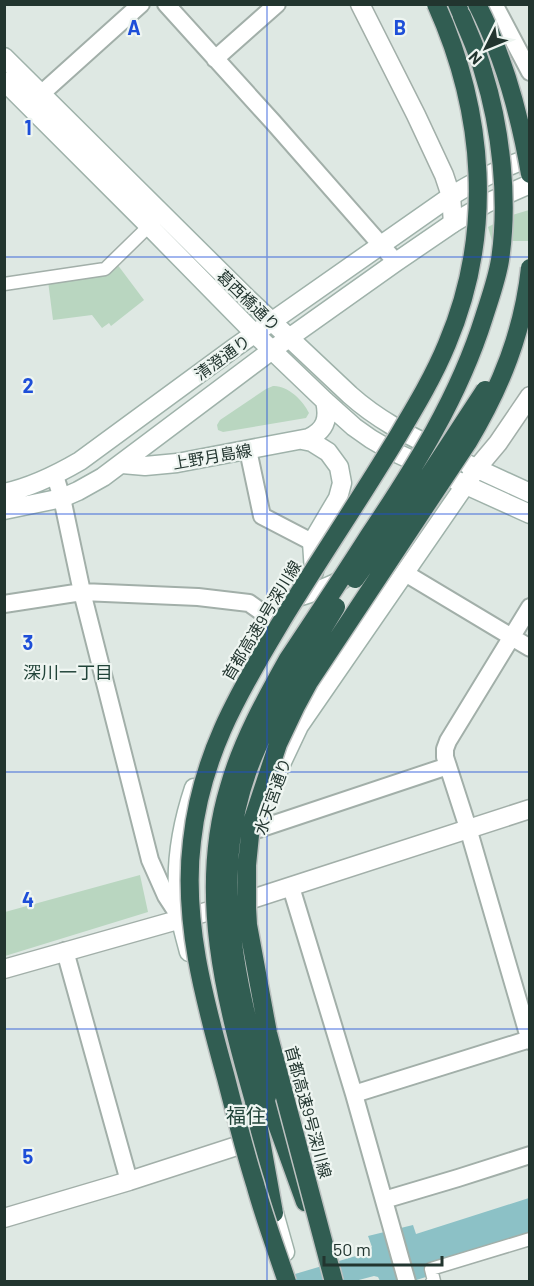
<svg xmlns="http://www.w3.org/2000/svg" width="534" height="1286" font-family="Barlow,'Noto Sans JP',sans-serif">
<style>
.green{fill:#b9d6c0}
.water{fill:#8cc1c6}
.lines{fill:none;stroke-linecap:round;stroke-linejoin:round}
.pedestrian-casing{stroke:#a2afa9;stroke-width:15}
.minor-casing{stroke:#a2afa9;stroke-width:20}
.tertiary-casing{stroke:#a2afa9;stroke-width:21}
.secondary-casing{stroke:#9fb2aa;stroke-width:21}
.motorway-casing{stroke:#bdc2c1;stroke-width:21}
.pedestrian{stroke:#fff;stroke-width:12}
.minor{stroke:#fff;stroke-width:16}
.tertiary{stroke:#fff;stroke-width:18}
.secondary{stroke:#fff;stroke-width:18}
.motorway{stroke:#315d52;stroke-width:18}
.motorway-bridge-casing{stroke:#bdc2c1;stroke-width:21;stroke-linecap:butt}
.motorway-bridge{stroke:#315d52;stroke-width:18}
.grid{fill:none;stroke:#1d4ed8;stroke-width:1.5;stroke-opacity:0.55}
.labels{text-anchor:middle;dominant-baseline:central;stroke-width:4.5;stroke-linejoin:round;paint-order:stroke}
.street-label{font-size:16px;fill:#22352f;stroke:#eef5f1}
.neighbourhood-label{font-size:18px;fill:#214439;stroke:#eef5f1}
.quarter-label{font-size:20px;fill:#214439;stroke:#eef5f1}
.grid-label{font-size:20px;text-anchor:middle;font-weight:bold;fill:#1d4ed8;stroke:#eef5f1;stroke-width:4.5;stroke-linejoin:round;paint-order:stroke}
</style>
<rect width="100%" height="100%" fill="#dee8e3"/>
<path class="green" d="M 529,210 L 529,241 L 492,241 L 488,227 L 509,216 Z
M 117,264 L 144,300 L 111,326 L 109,323 L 102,328 L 92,315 L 53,320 L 48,281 Z
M 273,386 C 287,385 303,400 309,413 L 306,418 L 223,432 L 218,430 L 217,425 L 220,420 L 266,389 Z
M 140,875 L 148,912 L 5,956 L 5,912 Z"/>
<path class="water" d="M 529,1198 L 529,1236 L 429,1276 L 410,1282 L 380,1281 L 378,1277 L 374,1276 L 355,1281 L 268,1282 L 366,1253 L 372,1247 L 368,1236 L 413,1225 L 416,1234 Z"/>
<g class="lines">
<g class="pedestrian-casing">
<path id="pedestrian" d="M 4,284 L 105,269 L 149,226
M 432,1282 L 434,1281 L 431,1269 L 530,1239"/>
</g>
<g class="minor-casing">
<path id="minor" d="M 166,4 L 273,122 L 396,262
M 494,4 L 530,72
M 215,59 L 277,4
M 41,94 L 141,4
M 248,450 L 262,516 L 312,542
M 55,476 L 62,498 L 82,592 L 150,860 L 166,896 L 181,919
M 405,573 L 530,648
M 4,604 L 82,592 L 198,597 L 249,603 L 277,623
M 530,607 L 448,741 L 445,749 L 445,757 L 468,828 L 530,1041
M 259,829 L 448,766
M 291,887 L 354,1094 L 407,1282
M 65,951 L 129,1181
M 354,1094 L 530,1039
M 384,1200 L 458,1178 L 530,1155"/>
</g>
<g class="tertiary-casing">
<path id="tertiary" d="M 360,4 L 416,115 L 444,175 L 451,196 L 453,223
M 477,468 L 498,443 L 530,396
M 4,969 L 252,899 L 530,809
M 4,1218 L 129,1181 L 243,1144"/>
</g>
<g class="secondary-casing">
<path id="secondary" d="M 4,57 L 248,299 L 350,395 C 377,419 407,435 440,450
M 4,81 L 149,226 L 254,333 L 325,401 L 354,427 L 371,439 L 390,450 L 429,468
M 302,440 L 312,442 L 328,452 L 339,467 L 342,483 L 338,498 L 312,542 L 314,572
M 122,464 L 145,466 L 177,463 L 309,438 C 326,430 329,418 325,401
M 467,464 L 530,493
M 455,480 L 530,514
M 4,493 C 32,487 56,475 80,461 L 234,348 L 451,196 C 477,180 500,168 530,158
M 4,510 L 62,498 L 78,491 L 103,477 L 272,350 L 396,262 L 453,223 L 487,203 L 530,184
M 295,598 C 312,592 331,588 346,577
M 273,784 L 281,764 L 299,726 L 477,468
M 189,952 C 184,933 178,913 178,893 C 176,858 183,821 194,788
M 267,1198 L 274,1213 L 285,1252"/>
</g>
<g class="motorway-casing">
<path id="motorway" d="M 456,4 L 462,16
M 267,1097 L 305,1202
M 254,1101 L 274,1213"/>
</g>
<use href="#pedestrian" class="pedestrian"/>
<use href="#minor" class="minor"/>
<use href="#tertiary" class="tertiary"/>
<use href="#secondary" class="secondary"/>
<use href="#motorway" class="motorway"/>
<g class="motorway-bridge-casing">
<path id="motorway-bridge" d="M 477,4 C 504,57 520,116 530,174
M 355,579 L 426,480 L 485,390
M 267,1097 C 248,1026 226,944 229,869 C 230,829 240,786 256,750 C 277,699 308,654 336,607
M 254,1101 C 225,999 197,892 229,787 C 242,741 265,700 288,659 C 315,618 342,578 368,537 C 415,467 459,397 484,317 C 490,298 497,279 500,260 C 509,200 501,128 483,71 C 478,52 469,34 462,16
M 287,1282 C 276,1249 264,1217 255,1184 C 244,1149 235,1113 226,1078 C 205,1002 182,921 192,841 C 201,758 236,697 278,627 C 316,564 357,504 395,441 C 414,409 433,378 447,344 C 494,233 485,113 436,4
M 334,1282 L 268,1033 L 248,925 L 247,908 L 247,865 L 251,825 L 278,744 L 296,706 L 309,682 L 468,442 C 501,387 523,332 530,268"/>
</g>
<use href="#motorway-bridge" class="motorway-bridge"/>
</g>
<path class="grid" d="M 267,4 L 267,1282M 4,257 L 530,257M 4,514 L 530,514M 4,772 L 530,772M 4,1029 L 530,1029"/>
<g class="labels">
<g class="street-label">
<text transform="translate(249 300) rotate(44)">葛西橋通り</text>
<text transform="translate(222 357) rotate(-36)">清澄通り</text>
<text transform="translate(212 456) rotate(-10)">上野月島線</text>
<text transform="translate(261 620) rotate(-59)">首都高速9号深川線</text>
<text transform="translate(272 796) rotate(-71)">水天宮通り</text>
<text transform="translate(309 1112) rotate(75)">首都高速9号深川線</text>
</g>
<g class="neighbourhood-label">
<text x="68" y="672">深川一丁目</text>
</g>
<g class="quarter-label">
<text x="246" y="1115">福住</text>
</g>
</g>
<g class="grid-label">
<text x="134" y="35">A</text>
<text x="400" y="35">B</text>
<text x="28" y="135">1</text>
<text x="28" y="393">2</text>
<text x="28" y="650">3</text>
<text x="28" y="907">4</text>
<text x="28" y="1164">5</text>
</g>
<rect width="534" height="1286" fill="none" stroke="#22352f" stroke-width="12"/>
<g transform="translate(486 48) rotate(227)" stroke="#eef5f1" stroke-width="4.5" paint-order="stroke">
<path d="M0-4.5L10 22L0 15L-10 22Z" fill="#22352f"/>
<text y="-9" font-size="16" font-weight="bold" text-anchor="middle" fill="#22352f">N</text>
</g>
<path d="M324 1256v9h118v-9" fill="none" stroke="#22352f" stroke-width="3"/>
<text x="333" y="1256" font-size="18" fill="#22352f" stroke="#eef5f1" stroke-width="4.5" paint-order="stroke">50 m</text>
</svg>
